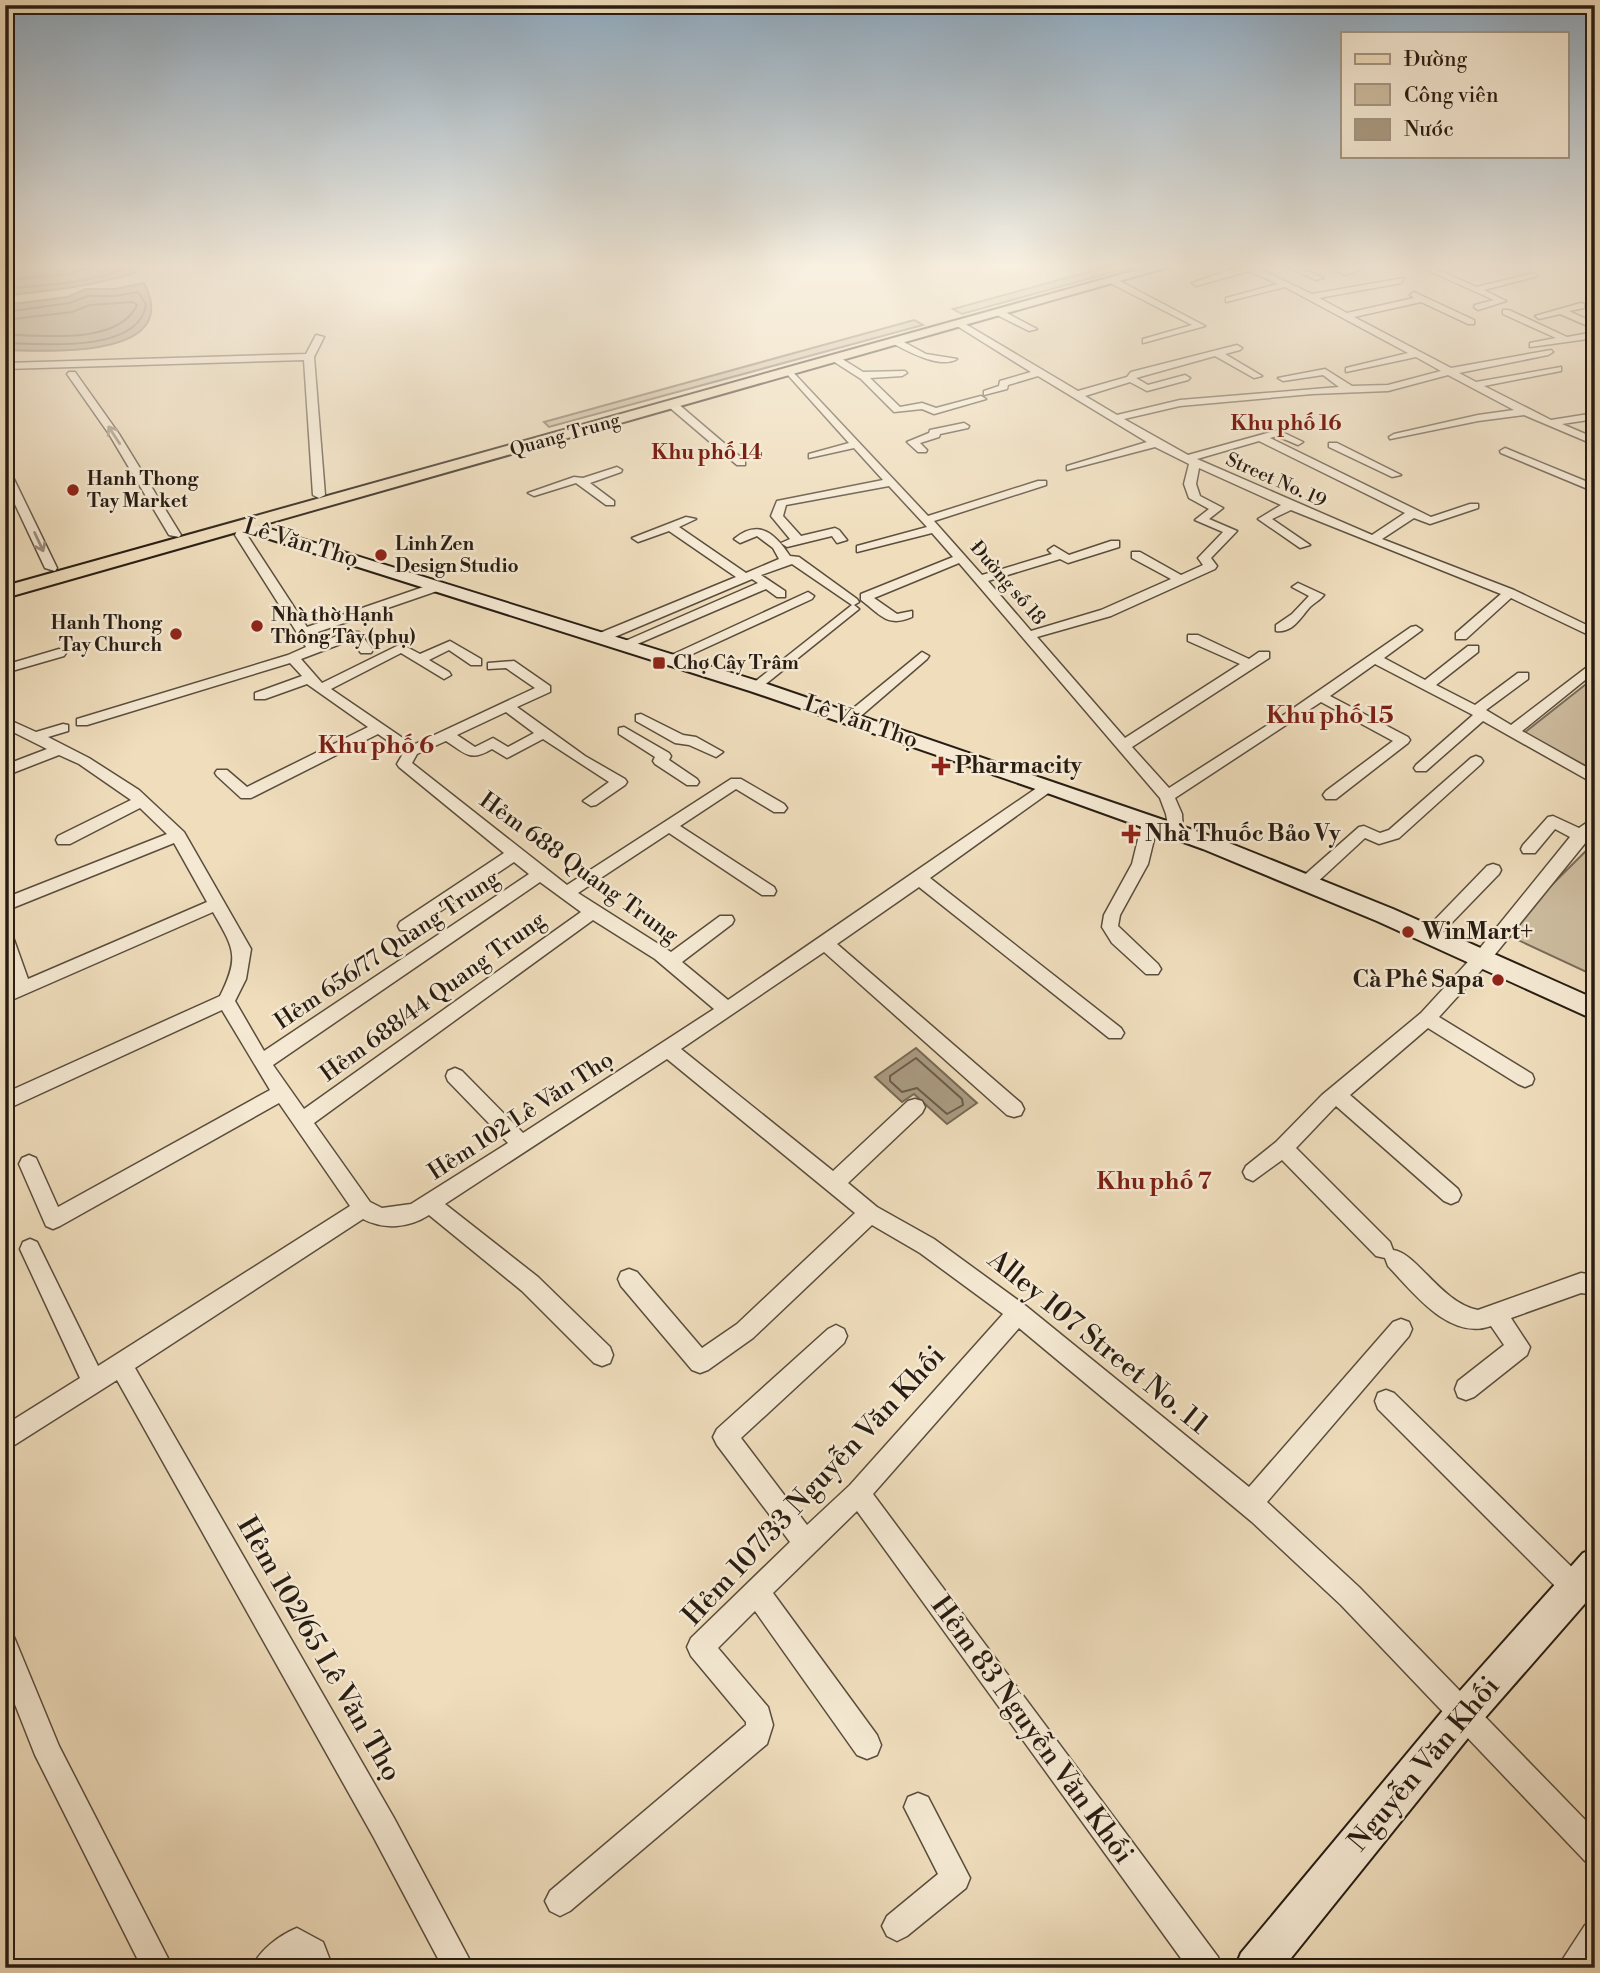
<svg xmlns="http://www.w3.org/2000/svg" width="1600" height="1973" font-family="'Libre Bodoni',serif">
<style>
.green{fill:#cdbc9f;stroke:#7a6c59;stroke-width:2}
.water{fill:#ab9c83;stroke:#776956;stroke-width:2}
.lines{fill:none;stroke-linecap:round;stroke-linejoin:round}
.shore{stroke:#6a5c4b;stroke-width:2}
.street-casing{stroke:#5a4d3d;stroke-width:3}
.secondary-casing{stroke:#281d13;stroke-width:4}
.primary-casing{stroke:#281d13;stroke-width:4}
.street{fill:#f5e9d3;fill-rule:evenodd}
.secondary{fill:#f5e9d3;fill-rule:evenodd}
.primary{fill:#efddbc;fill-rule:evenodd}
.oneway{stroke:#998d7d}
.poi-dot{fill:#8f2418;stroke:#f5e9d3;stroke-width:2.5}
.labels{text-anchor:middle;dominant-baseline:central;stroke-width:5;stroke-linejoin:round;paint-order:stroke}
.far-street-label{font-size:19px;fill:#281d13;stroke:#f5e9d3}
.far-poi-label{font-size:19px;font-weight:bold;fill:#281d13;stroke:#f5e9d3;text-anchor:start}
.far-neighbourhood-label{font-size:21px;font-weight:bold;fill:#7a1f14;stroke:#f5e9d3}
.street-label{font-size:23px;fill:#281d13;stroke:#f5e9d3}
.poi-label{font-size:23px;font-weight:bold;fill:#281d13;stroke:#f5e9d3;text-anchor:start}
.neighbourhood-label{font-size:24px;font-weight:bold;fill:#7a1f14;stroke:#f5e9d3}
.near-street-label{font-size:28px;fill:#281d13;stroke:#f5e9d3}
</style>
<rect width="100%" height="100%" fill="#efddbc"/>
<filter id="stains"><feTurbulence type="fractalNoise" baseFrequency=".00286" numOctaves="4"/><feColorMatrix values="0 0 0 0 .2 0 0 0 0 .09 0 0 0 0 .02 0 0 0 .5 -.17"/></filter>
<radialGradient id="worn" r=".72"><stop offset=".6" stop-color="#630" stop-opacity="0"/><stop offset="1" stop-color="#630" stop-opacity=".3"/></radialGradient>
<path class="green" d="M 1110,266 L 1134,266 L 962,314 L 953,309 Z
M 914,320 L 923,325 L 549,427 L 544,422 Z
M 1595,677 L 1595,771 L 1524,733 Z
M 1595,842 L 1595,976 L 1503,933 Z"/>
<path class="water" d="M 5,266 L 127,266 L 136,272 C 123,278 112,278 99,282 C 67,290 37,291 5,296 Z
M 144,283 C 184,360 47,351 5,350 L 5,305 L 68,297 L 86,289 L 115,289 Z
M 916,1048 L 977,1103 L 947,1124 L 914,1094 L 902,1102 L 875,1077 Z"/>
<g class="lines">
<path class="shore" d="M 5,280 L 70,274 L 96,266
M 5,289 C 31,286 109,282 125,266
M 5,312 L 70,303 L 88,296 L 115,296 L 138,292 L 146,304 C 140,354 40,344 5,343
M 5,320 L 72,312 L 90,305 L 133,302 L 137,305 C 119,345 42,336 5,334
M 916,1058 L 962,1099 L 963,1105 L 947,1114 L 917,1088 L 902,1092 L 890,1081 L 890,1076 Z"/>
<g class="street-casing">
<path id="street" d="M 1241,266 L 1253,266 L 1312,294 L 1404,278 L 1401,283 L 1319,298 L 1347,313 L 1414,298 L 1410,295 L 1414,292 L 1474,320 L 1474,324 L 1468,324 L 1421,302 L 1354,317 L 1451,368 L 1551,350 L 1553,352 L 1548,355 L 1459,373 L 1476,382 L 1561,367 L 1561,371 L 1484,386 L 1551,420 L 1595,413 L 1595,419 L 1562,424 L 1595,438 L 1595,445 L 1524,415 L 1478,421 L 1390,439 L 1389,437 L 1394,434 L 1478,415 L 1514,410 L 1448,375 L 1388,391 L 1312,394 L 1180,406 L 1124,419 L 1188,455 L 1278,430 L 1303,442 L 1298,445 L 1277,436 L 1270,438 L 1431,517 L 1470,504 L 1478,504 L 1478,508 L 1430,524 L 1414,518 L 1382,539 L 1514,590 L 1595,629 L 1595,638 L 1511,598 L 1466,639 L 1456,639 L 1456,633 L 1501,594 L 1291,510 L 1272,519 L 1310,545 L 1300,548 L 1258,519 L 1281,505 L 1199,468 L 1196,484 L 1200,496 L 1223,508 L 1209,519 L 1237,531 L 1211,558 L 1217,566 L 1215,569 L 1111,616 L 1037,637 L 1125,738 L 1240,664 L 1188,641 L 1188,635 L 1198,635 L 1249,659 L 1259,652 L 1269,652 L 1269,658 L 1132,747 L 1169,788 L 1285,714 L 1411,627 L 1416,626 L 1422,630 L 1384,658 L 1425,680 L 1468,646 L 1478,646 L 1478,652 L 1436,685 L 1475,705 L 1518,673 L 1528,673 L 1528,679 L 1486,710 L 1511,725 L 1595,661 L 1595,672 L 1522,731 L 1595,772 L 1595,784 L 1483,721 L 1426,771 L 1416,771 L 1414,768 L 1416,765 L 1473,715 L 1375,664 L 1330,696 L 1408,737 L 1410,740 L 1408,743 L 1336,799 L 1326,799 L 1323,795 L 1326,791 L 1393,741 L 1321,702 L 1175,798 L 1182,814 L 1183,832 L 1175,837 L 1170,836 L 1166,814 L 1160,798 L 959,563 L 874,598 L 897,614 L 912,611 L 912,617 C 887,628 880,614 861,600 L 861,594 L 953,557 L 932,533 L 857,552 L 857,546 L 927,527 L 889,486 L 786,505 L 783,516 L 801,536 L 835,528 L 839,530 L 847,540 L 837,543 L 832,536 L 787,547 L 781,543 L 790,539 L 771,516 L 777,501 L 883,480 L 854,448 L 809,458 L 809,454 L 849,443 L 787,374 L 787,370 L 790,369 L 928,516 L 1038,481 L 1046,481 L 1046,485 L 934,521 L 982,575 L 1052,554 L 1048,550 L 1054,546 L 1069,555 L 1111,541 L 1119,541 L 1119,547 L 1068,563 L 1060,559 L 988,581 L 1031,631 L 1101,610 L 1171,579 L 1132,558 L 1132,552 L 1140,552 L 1181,575 L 1203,565 L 1198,558 L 1223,532 L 1195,520 L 1209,509 L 1189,498 L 1184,484 L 1189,464 L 1155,447 L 1067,470 L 1067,466 L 1147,442 L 1038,376 L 1008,385 L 1007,389 L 984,395 L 984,391 L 999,386 L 1000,381 L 1031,372 L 954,324 L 962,322 L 1078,391 L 1127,377 L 1131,372 L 1237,345 L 1242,348 L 1240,350 L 1225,354 L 1262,376 L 1254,378 L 1215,356 L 1136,378 L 1148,385 L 1185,375 L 1190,378 L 1188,380 L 1147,391 L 1130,382 L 1085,396 L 1117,415 L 1180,400 L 1339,387 L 1323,375 L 1283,381 L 1278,378 L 1325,369 L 1352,386 L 1388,385 L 1441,371 L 1416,357 L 1346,372 L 1346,368 L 1408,353 L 1285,287 L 1226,302 L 1226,298 L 1278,284 L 1249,271 L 1196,286 L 1192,283 ZM 1259,441 L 1405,513 L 1372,535 L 1197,459 Z
M 1285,266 L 1297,266 L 1323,278 L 1316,280 Z
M 1328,266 L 1346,269 L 1368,266 L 1345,275 Z
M 1418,266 L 1430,266 L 1476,287 L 1534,273 L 1538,276 L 1484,290 L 1506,301 L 1478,310 L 1474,307 L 1475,305 L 1494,300 Z
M 1110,279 L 1116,279 L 1205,326 L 1143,343 L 1143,339 L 1192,325 L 1110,283 Z
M 1581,303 L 1584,304 L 1584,308 L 1569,311 L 1595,323 L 1595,329 L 1560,314 L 1539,319 L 1535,316 Z
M 1503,310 L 1509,310 L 1567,337 L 1595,332 L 1595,338 L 1530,347 L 1530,343 L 1556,338 L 1503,314 Z
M 997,311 L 1003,311 L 1037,329 L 1029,331 L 997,315 Z
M 316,335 L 324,337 L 314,357 L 325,495 L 319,498 L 313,495 L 304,360 L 5,369 L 5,363 L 306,354 Z
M 894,340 L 900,340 L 926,354 L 957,359 C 941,369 909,352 894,344 Z
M 833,357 L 839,357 L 863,372 L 905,371 L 907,373 L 902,376 L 870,378 L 900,407 L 922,403 L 936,408 L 981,396 L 986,399 L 934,414 L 922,409 L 894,412 L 861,379 L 833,361 Z
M 69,372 L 75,372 L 119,434 L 181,535 L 179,537 L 169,535 L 109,434 L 67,374 Z
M 669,403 L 677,403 L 745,461 L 745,465 L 737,465 L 669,407 Z
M 964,423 L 969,426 L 968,428 L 940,434 L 939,437 L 920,443 L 927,450 L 926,452 L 918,452 L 907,442 L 929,433 L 930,430 Z
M 1329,443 L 1337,443 L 1401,475 L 1392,477 L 1329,447 Z
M 1505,448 L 1595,485 L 1595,492 L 1501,453 L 1500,451 Z
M 617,467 L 622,470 L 621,472 L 590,483 L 614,501 L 614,505 L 606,505 L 576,483 L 534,496 L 528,493 L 574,477 L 583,478 Z
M 5,468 L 10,471 L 57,568 L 55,571 L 45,568 L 5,483 Z
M 686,517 L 696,519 L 679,527 L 746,573 L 779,559 L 773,548 L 757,536 L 740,543 L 734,539 C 759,518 775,534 790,556 L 799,557 L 857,599 L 859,602 L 854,605 L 859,609 L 757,691 L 750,687 L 752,684 L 852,605 L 792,564 L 761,575 L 785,591 L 785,597 L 777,597 L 766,589 L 628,648 L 618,648 L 616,645 L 758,583 L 752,579 L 605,641 L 595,641 L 595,635 L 736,577 L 669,531 L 638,542 L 632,538 Z
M 240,524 L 250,526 L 247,535 L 307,627 L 432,584 L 440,584 L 440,590 L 312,634 L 317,643 L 349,632 L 359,632 L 373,650 L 371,653 L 361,653 L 351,640 L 301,659 L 322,683 L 401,644 L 420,654 L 450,641 L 481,659 L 481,665 L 471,665 L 449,650 L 429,660 L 449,672 L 451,675 L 444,679 L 401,653 L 331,689 L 413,745 L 535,688 L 506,668 L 488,669 L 488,663 L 514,661 L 550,686 L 550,692 L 517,707 L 585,756 L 625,779 L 627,782 L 625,785 L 596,805 L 591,806 L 583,801 L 609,782 L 543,739 L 507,758 L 492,749 C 470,762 466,754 446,741 L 417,754 L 412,763 L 567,885 L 731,779 L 741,779 L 784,804 L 787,808 L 784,812 L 774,812 L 736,789 L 680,826 L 774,887 L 776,891 L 774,895 L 762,895 L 669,833 L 578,893 L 671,952 L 720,916 L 732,916 L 734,920 L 732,924 L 682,962 L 728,1000 L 1044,783 L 1054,783 L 1056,786 L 1054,789 L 930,878 L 1121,1028 L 1124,1033 L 1121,1038 L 1109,1038 L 919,887 L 837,944 L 1021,1103 L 1024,1109 L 1021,1115 L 1014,1117 L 1007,1115 L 824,952 L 681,1049 L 833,1171 L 908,1101 L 915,1099 L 922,1101 L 925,1107 L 922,1113 L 848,1183 L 877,1207 L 934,1239 L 1026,1306 L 1249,1487 L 1393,1322 L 1401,1319 L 1409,1322 L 1412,1329 L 1409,1336 L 1267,1502 L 1359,1587 L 1595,1830 L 1595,1865 L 1585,1861 L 1341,1605 L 1252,1522 L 1019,1328 L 873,1494 L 1218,1957 L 1222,1968 L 1188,1968 L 857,1511 L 773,1593 L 877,1735 L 881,1745 L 877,1755 L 867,1759 L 857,1755 L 755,1611 L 718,1648 L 768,1707 L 773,1725 L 767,1744 L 570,1911 L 560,1916 L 550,1911 L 545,1901 L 550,1891 L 746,1725 L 746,1722 L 691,1656 L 687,1647 L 691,1638 L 790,1542 L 717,1445 L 713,1437 L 717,1429 L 828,1329 L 836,1325 L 844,1329 L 847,1336 L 844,1343 L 741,1438 L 807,1525 L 850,1485 L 1003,1314 L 920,1253 L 872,1225 L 753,1338 L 708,1370 L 700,1373 L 692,1370 L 621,1286 L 618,1279 L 621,1272 L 629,1269 L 637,1272 L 702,1348 L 737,1324 L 855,1213 L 667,1059 L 445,1204 L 538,1277 L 610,1347 L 613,1355 L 610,1363 L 602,1366 L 594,1363 L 522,1291 L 429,1215 C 409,1228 384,1230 363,1219 L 135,1368 L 394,1818 L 474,1968 L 443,1968 L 374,1838 L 117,1380 L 5,1451 L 5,1425 L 80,1378 L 20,1249 L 23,1242 L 30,1239 L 37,1242 L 98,1366 L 350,1206 L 279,1103 L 60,1226 L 53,1229 L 46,1226 L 19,1164 L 22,1158 L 29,1155 L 36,1158 L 58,1207 L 270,1090 L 222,1010 L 5,1110 L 5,1093 L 220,996 C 240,956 234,949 213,912 L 5,1003 L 5,988 L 13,985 L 5,963 L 5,931 L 13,937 L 28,979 L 207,902 L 174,843 L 5,911 L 5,898 L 167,834 L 140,808 L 70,844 L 58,844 L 56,840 L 58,836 L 131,800 L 79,764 L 59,755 L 5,776 L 5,765 L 47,749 L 5,728 L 5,718 L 36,732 L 63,724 L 68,725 L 68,731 L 48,737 L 89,758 L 139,790 L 184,832 L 251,949 L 246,979 L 235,1001 L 264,1051 L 529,874 L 514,862 L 412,930 L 400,930 L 398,926 L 400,922 L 504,853 L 399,767 L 397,764 L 404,752 L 378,734 L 251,798 L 241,798 L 217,776 L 215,773 L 217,770 L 227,770 L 247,787 L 368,727 L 307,684 L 265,699 L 255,699 L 255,693 L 302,676 L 290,663 L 87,725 L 77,725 L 77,719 L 288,655 L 306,647 L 235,535 ZM 506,712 L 534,733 L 508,747 L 493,738 L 475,747 L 457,735 ZM 540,882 L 581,912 L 304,1109 L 273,1065 ZM 593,920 L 655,959 L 714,1009 L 523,1133 L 462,1071 L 455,1068 L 448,1071 L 446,1076 L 448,1081 L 508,1143 L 411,1204 L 382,1208 L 370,1202 L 314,1123 Z
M 1298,583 L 1324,595 C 1320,600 1314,603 1310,607 C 1300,618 1293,633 1276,631 L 1276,625 L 1292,614 L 1309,596 L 1292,587 Z
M 808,592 L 814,596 L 812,599 L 675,662 L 665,662 L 663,659 Z
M 59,649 L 66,653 L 64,656 L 5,673 L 5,665 Z
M 922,652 L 929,656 L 927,659 L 855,721 L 845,721 L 845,715 Z
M 641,714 L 683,735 L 696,737 L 723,752 L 716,757 L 689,745 L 675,743 L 636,721 L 636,715 Z
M 624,727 L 669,753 L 671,756 L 669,760 L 697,779 L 699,782 L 697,785 L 687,785 L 655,764 L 653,761 L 655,757 L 619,734 L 619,728 Z
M 1476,756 L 1481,758 L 1483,761 L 1481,764 L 1399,838 L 1379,844 L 1365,838 L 1312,887 L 1300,887 L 1298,883 L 1300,879 L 1359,827 L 1364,826 L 1380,833 L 1389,830 L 1471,758 Z
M 1553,816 L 1579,828 L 1595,817 L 1595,831 L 1488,963 L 1439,1017 L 1532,1074 L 1534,1079 L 1532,1084 L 1525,1087 L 1518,1084 L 1428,1028 L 1350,1095 L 1458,1189 L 1461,1195 L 1458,1201 L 1451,1204 L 1444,1201 L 1336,1106 L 1296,1148 L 1390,1242 L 1393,1250 C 1416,1252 1441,1303 1478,1310 L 1581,1273 L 1595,1275 L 1595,1295 L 1581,1293 L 1511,1318 L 1530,1347 L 1527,1355 L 1474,1397 L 1466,1400 L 1458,1397 L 1455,1389 L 1458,1381 L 1504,1345 L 1491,1326 C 1449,1341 1413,1292 1388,1266 L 1385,1258 L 1376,1256 L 1282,1160 L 1253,1181 L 1246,1178 L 1243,1172 L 1246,1166 L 1276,1142 L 1322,1095 L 1421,1013 L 1476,953 L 1570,837 L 1555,829 L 1535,853 L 1523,853 L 1521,849 L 1523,845 L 1548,817 Z
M 1150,818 L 1158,823 L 1148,864 L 1120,915 L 1118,926 L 1158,964 L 1161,969 L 1158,974 L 1146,974 L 1112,943 L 1102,927 L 1104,915 L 1132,864 L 1142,823 Z
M 1493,864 L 1499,866 L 1501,870 L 1499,874 L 1436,939 L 1424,939 L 1422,935 L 1424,931 L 1487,866 Z
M 1386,1390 L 1394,1393 L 1584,1579 L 1588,1588 L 1584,1597 L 1575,1601 L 1566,1597 L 1378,1409 L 1375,1401 L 1378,1393 Z
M 5,1633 L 14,1637 L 59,1746 L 173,1968 L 142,1968 L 35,1755 L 5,1679 Z
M 918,1793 L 928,1797 L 970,1878 L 966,1888 L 907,1936 L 897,1941 L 887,1936 L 882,1926 L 887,1916 L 938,1874 L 904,1807 L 908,1797 Z
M 1595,1920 L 1595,1961 L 1590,1968 L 1557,1968 L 1585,1925 Z
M 297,1928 L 323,1942 L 333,1968 L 303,1968 L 298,1961 L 291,1968 L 252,1968 C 259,1950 280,1935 297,1928 Z"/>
</g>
<g class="secondary-casing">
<path id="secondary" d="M 244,521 L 764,683 L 1219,839 L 1393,909 L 1595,999 L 1595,1020 L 1377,921 L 1203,849 L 1053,795 L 750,691 L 238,529 L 236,526 L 238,523 Z
M 1595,1548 L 1595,1592 L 1476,1728 L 1283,1968 L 1235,1968 L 1241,1953 L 1450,1702 L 1583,1553 Z"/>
</g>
<g class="primary-casing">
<path id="primary" d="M 1151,266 L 1172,266 L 5,598 L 5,586 Z"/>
</g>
<use href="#street" class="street"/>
<use href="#secondary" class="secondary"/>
<use href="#primary" class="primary"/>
</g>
<defs><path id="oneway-shaft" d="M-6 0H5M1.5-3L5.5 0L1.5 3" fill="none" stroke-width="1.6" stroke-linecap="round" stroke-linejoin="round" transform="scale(1.75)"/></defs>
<g class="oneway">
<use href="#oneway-shaft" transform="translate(114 435) rotate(-123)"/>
<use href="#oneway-shaft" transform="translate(39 542) rotate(65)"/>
</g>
<linearGradient id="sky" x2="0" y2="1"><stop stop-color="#8faac0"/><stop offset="0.49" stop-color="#f8f0e1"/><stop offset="1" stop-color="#f8f0e1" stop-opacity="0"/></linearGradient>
<rect width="1600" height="543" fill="url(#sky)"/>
<g class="poi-dot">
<circle cx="73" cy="490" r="7"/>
<circle cx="381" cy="555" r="7"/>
<circle cx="257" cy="626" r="7"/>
<circle cx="176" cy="634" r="7"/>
<rect x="652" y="656" width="14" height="14" rx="3.5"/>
<path d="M937.5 755.5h7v7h7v7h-7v7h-7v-7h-7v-7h7z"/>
<path d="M1127.5 823.5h7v7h7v7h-7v7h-7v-7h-7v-7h7z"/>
<circle cx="1408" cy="932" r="7"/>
<circle cx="1498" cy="980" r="7"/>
</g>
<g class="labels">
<g class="far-street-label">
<text transform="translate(565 435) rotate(-16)">Quang Trung</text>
<text transform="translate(1276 480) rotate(24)">Street No. 19</text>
<text transform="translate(1008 583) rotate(49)">Đường số 18</text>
</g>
<g class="far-poi-label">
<text x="87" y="479">Hanh Thong<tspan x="87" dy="22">Tay Market</tspan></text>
<text x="395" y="544">Linh Zen<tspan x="395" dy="22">Design Studio</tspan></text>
<text x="271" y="615">Nhà thờ Hạnh<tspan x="271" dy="22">Thông Tây (phụ)</tspan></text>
<text x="162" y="623" text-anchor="end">Hanh Thong<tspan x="162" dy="22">Tay Church</tspan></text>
<text x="673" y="663">Chợ Cây Trâm</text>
</g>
<g class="far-neighbourhood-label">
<text x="1286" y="424">Khu phố 16</text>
<text x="707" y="453">Khu phố 14</text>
</g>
<g class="street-label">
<text transform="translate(301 543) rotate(17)">Lê Văn Thọ</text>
<text transform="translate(861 722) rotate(19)">Lê Văn Thọ</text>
<text transform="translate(579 868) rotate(36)">Hẻm 688 Quang Trung</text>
<text transform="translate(387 950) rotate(-34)">Hẻm 656/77 Quang Trung</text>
<text transform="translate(433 997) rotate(-36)">Hẻm 688/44 Quang Trung</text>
<text transform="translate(521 1116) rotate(-33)">Hẻm 102 Lê Văn Thọ</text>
</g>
<g class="poi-label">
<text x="955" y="766">Pharmacity</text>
<text x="1145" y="834">Nhà Thuốc Bảo Vy</text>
<text x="1422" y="932">WinMart+</text>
<text x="1484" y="980" text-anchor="end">Cà Phê Sapa</text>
</g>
<g class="neighbourhood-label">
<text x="1330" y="716">Khu phố 15</text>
<text x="376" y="746">Khu phố 6</text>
<text x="1154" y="1182">Khu phố 7</text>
</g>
<g class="near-street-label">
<text transform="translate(1098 1342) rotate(39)">Alley 107 Street No. 11</text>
<text transform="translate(814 1486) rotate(-47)">Hẻm 107/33 Nguyễn Văn Khối</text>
<text transform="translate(319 1649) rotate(60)">Hẻm 102/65 Lê Văn Thọ</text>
<text transform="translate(1032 1730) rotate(54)">Hẻm 83 Nguyễn Văn Khối</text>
<text transform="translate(1424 1764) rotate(-50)">Nguyễn Văn Khối</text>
</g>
</g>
<rect width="1600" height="1973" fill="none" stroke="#efddbc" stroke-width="28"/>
<rect x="7" y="7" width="1586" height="1959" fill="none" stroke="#281d13" stroke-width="3.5"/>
<rect x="14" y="14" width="1572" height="1945" fill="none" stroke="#281d13" stroke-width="2"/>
<rect x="1341" y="32" width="228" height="126" fill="#f5e9d3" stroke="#a39786" stroke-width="2"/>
<rect x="1355" y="54" width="35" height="10" fill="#efddbc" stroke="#a39786" stroke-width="2"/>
<text x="1404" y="66" font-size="21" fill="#281d13">Đường</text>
<rect x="1355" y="84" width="35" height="21" fill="#cdbc9f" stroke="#a39786" stroke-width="2"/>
<text x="1404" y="102" font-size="21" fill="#281d13">Công viên</text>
<rect x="1355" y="119" width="35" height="21" fill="#ab9c83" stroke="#a39786" stroke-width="2"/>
<text x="1404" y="136" font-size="21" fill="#281d13">Nước</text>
<rect width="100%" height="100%" filter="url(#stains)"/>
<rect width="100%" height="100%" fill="url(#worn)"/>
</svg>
